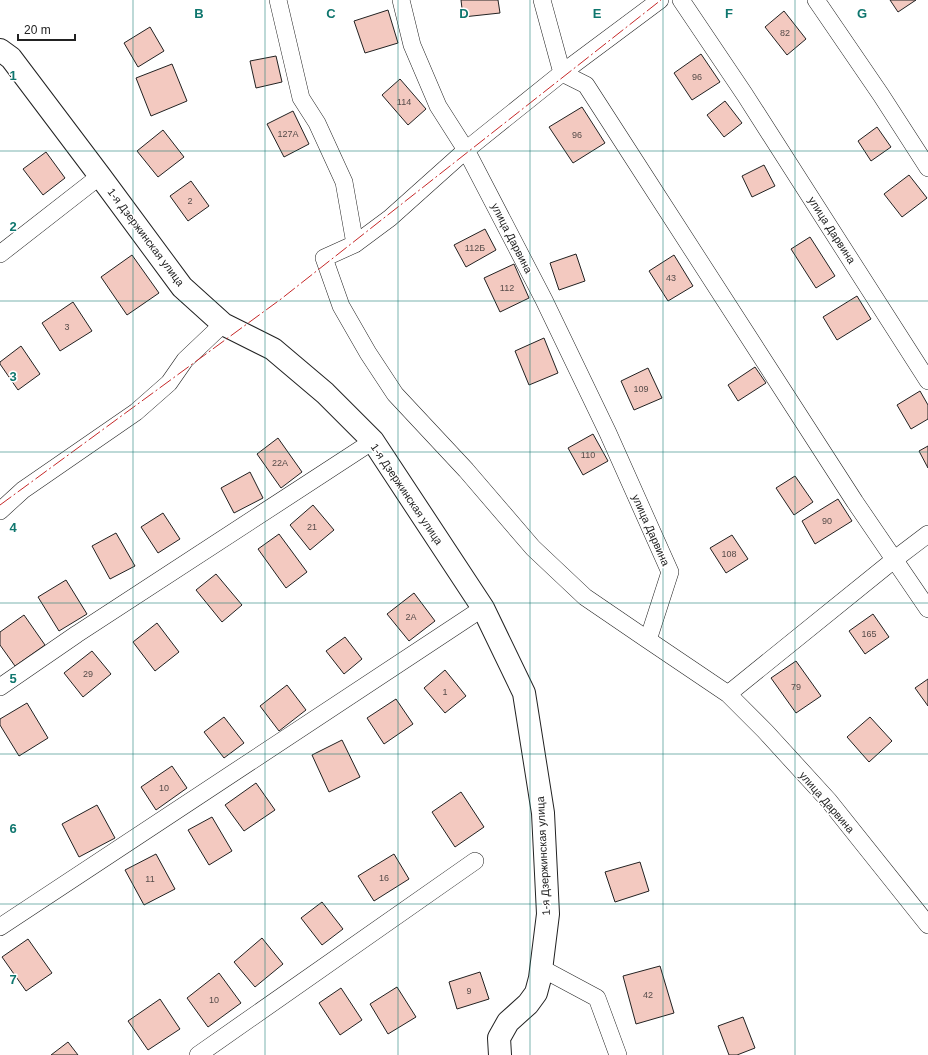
<svg xmlns="http://www.w3.org/2000/svg" width="928" height="1055" font-family="Helvetica,sans-serif">
<style>
.building{fill:#f3c9c0;stroke:#222}
.lines{fill:none;stroke-linecap:round;stroke-linejoin:round}
.minor-casing{stroke:#222;stroke-width:18}
.tertiary-casing{stroke:#222;stroke-width:24}
.minor{stroke:#fff;stroke-width:17}
.tertiary{stroke:#fff;stroke-width:22}
.power{stroke:#c62828;stroke-width:1;stroke-dasharray:14 3 2 3;stroke-linecap:butt}
.grid{fill:none;stroke:#0f766e;stroke-width:1;stroke-opacity:0.55}
.labels{text-anchor:middle;dominant-baseline:central;stroke-width:3;stroke-linejoin:round;paint-order:stroke}
.number-label{font-size:9px;fill:#564c4a}
.street-label{font-size:11px;fill:#222;stroke:#fff}
.grid-label{font-size:13px;text-anchor:middle;font-weight:bold;fill:#0f766e;stroke:#fff;stroke-width:3;stroke-linejoin:round;paint-order:stroke}
</style>
<rect width="100%" height="100%" fill="#fff"/>
<path class="building" d="M 461,0 L 498,0 L 500,13 L 463,17 Z
M 890,0 L 916,0 L 898,12 Z
M 388,10 L 398,43 L 365,53 L 354,21 Z
M 784,11 L 806,39 L 787,55 L 765,27 Z
M 150,27 L 164,51 L 138,67 L 124,43 Z
M 701,54 L 720,82 L 692,100 L 674,73 Z
M 276,56 L 282,82 L 256,88 L 250,61 Z
M 172,64 L 187,101 L 151,116 L 136,78 Z
M 400,79 L 426,109 L 408,125 L 382,95 Z
M 725,101 L 742,123 L 724,137 L 707,115 Z
M 582,107 L 605,143 L 573,163 L 549,127 Z
M 293,111 L 309,144 L 284,157 L 267,124 Z
M 877,127 L 891,147 L 871,161 L 858,141 Z
M 163,130 L 184,157 L 158,177 L 137,151 Z
M 46,152 L 65,178 L 43,195 L 23,169 Z
M 764,165 L 775,186 L 752,197 L 742,176 Z
M 909,175 L 927,198 L 902,217 L 884,194 Z
M 191,181 L 209,206 L 188,221 L 170,196 Z
M 485,229 L 496,250 L 466,267 L 454,245 Z
M 810,237 L 835,276 L 816,288 L 791,249 Z
M 576,254 L 585,281 L 559,290 L 550,263 Z
M 132,255 L 159,293 L 127,315 L 101,277 Z
M 674,255 L 693,286 L 668,301 L 649,271 Z
M 514,264 L 529,298 L 500,312 L 484,278 Z
M 857,296 L 871,319 L 837,340 L 823,317 Z
M 73,302 L 92,331 L 60,351 L 42,323 Z
M 544,338 L 558,373 L 529,385 L 515,351 Z
M 21,346 L 40,374 L 18,390 L 0,364 L 0,362 Z
M 755,367 L 766,383 L 738,401 L 728,385 Z
M 648,368 L 662,398 L 634,410 L 621,381 Z
M 920,391 L 928,405 L 928,419 L 911,429 L 897,405 Z
M 593,434 L 608,461 L 583,475 L 568,448 Z
M 278,438 L 302,472 L 281,488 L 257,454 Z
M 928,446 L 928,468 L 919,451 Z
M 250,472 L 263,498 L 234,513 L 221,488 Z
M 795,476 L 813,502 L 794,515 L 776,488 Z
M 838,499 L 852,521 L 815,544 L 802,521 Z
M 313,505 L 334,530 L 310,550 L 290,525 Z
M 163,513 L 180,539 L 158,553 L 141,527 Z
M 116,533 L 135,566 L 110,579 L 92,546 Z
M 279,534 L 307,572 L 286,588 L 258,549 Z
M 732,535 L 748,559 L 726,573 L 710,548 Z
M 216,574 L 242,605 L 222,622 L 196,590 Z
M 66,580 L 87,614 L 59,631 L 38,597 Z
M 414,593 L 435,621 L 409,641 L 387,614 Z
M 873,614 L 889,637 L 865,654 L 849,631 Z
M 24,615 L 45,645 L 15,666 L 0,645 L 0,632 Z
M 157,623 L 179,652 L 155,671 L 133,642 Z
M 345,637 L 362,659 L 344,674 L 326,651 Z
M 92,651 L 111,674 L 83,697 L 64,673 Z
M 796,661 L 821,696 L 796,713 L 771,678 Z
M 445,670 L 466,696 L 445,713 L 424,688 Z
M 928,679 L 928,706 L 915,688 Z
M 287,685 L 306,710 L 279,731 L 260,706 Z
M 396,699 L 413,724 L 384,744 L 367,718 Z
M 27,703 L 48,738 L 19,756 L 0,725 L 0,719 Z
M 224,717 L 244,743 L 224,758 L 204,732 Z
M 870,717 L 892,741 L 869,762 L 847,737 Z
M 342,740 L 360,777 L 329,792 L 312,755 Z
M 172,766 L 187,788 L 156,810 L 141,787 Z
M 256,783 L 275,810 L 244,831 L 225,805 Z
M 461,792 L 484,827 L 455,847 L 432,812 Z
M 97,805 L 115,838 L 79,857 L 62,824 Z
M 212,817 L 232,851 L 209,865 L 188,830 Z
M 156,854 L 175,889 L 144,905 L 125,870 Z
M 394,854 L 409,879 L 374,901 L 358,876 Z
M 640,862 L 649,891 L 615,902 L 605,872 Z
M 322,902 L 343,929 L 322,945 L 301,918 Z
M 262,938 L 283,964 L 255,987 L 234,962 Z
M 28,939 L 52,973 L 26,991 L 2,957 Z
M 660,966 L 674,1013 L 636,1024 L 623,976 Z
M 480,972 L 489,999 L 457,1009 L 449,982 Z
M 219,973 L 241,1003 L 208,1027 L 187,998 Z
M 397,987 L 416,1017 L 388,1034 L 370,1004 Z
M 341,988 L 362,1020 L 340,1035 L 319,1003 Z
M 160,999 L 180,1029 L 148,1050 L 128,1021 Z
M 743,1017 L 755,1048 L 737,1055 L 729,1055 L 718,1026 Z
M 68,1042 L 78,1055 L 51,1055 Z"/>
<g class="lines">
<g class="minor-casing">
<path id="minor" d="M 278,0 L 301,98 L 317,123 L 344,182 L 355,244
M 401,0 L 412,45 L 438,106 L 466,150 L 544,300 L 608,433 L 670,572 L 648,640 L 728,694 L 765,731 L 829,801 L 928,925
M 542,0 L 562,73 L 586,85 L 855,502 L 928,609
M 681,0 L 745,95 L 928,381
M 816,0 L 881,95 L 928,168
M 0,254 L 100,176
M 0,511 L 23,490 L 136,412 L 169,383 L 185,360 L 223,324
M 648,640 L 585,597 L 533,548 L 466,470 L 395,394 L 368,353 L 341,306 L 324,258 L 355,244 L 390,218 L 466,150 L 562,73 L 660,0
M 0,687 L 77,634 L 373,441
M 728,694 L 895,559 L 928,534
M 0,927 L 483,608
M 541,968 L 597,998 L 618,1055
M 198,1055 L 475,861"/>
</g>
<g class="tertiary-casing">
<path id="tertiary" d="M 0,50 L 11,58 L 100,176 L 182,287 L 223,324 L 273,349 L 325,393 L 373,441 L 483,608 L 524,693 L 543,813 L 548,914 L 540,978 L 536,993 L 528,1004 L 508,1022 L 499,1038 L 500,1055"/>
</g>
<use href="#minor" class="minor"/>
<use href="#tertiary" class="tertiary"/>
<path class="power" d="M 0,505 L 281,299 L 661,0"/>
</g>
<path class="grid" d="M 133,0 L 133,1055M 265,0 L 265,1055M 398,0 L 398,1055M 530,0 L 530,1055M 663,0 L 663,1055M 795,0 L 795,1055M 0,151 L 928,151M 0,301 L 928,301M 0,452 L 928,452M 0,603 L 928,603M 0,754 L 928,754M 0,904 L 928,904"/>
<g class="labels">
<g class="number-label">
<text x="785" y="33">82</text>
<text x="697" y="77">96</text>
<text x="404" y="102">114</text>
<text x="288" y="134">127А</text>
<text x="577" y="135">96</text>
<text x="190" y="201">2</text>
<text x="475" y="248">112Б</text>
<text x="671" y="278">43</text>
<text x="507" y="288">112</text>
<text x="67" y="327">3</text>
<text x="641" y="389">109</text>
<text x="588" y="455">110</text>
<text x="280" y="463">22А</text>
<text x="827" y="521">90</text>
<text x="312" y="527">21</text>
<text x="729" y="554">108</text>
<text x="411" y="617">2А</text>
<text x="869" y="634">165</text>
<text x="88" y="674">29</text>
<text x="796" y="687">79</text>
<text x="445" y="692">1</text>
<text x="164" y="788">10</text>
<text x="384" y="878">16</text>
<text x="150" y="879">11</text>
<text x="469" y="991">9</text>
<text x="648" y="995">42</text>
<text x="214" y="1000">10</text>
</g>
<g class="street-label">
<text transform="translate(832 230) rotate(57)">улица Дарвина</text>
<text transform="translate(146 237) rotate(53)">1-я Дзержинская улица</text>
<text transform="translate(512 238) rotate(63)">улица Дарвина</text>
<text transform="translate(407 494) rotate(56)">1-я Дзержинская улица</text>
<text transform="translate(651 530) rotate(66)">улица Дарвина</text>
<text transform="translate(827 802) rotate(49)">улица Дарвина</text>
<text transform="translate(543 856) rotate(-93)">1-я Дзержинская улица</text>
</g>
</g>
<g class="grid-label">
<text x="199" y="18">B</text>
<text x="331" y="18">C</text>
<text x="464" y="18">D</text>
<text x="597" y="18">E</text>
<text x="729" y="18">F</text>
<text x="862" y="18">G</text>
<text x="13" y="80">1</text>
<text x="13" y="231">2</text>
<text x="13" y="381">3</text>
<text x="13" y="532">4</text>
<text x="13" y="683">5</text>
<text x="13" y="833">6</text>
<text x="13" y="984">7</text>
</g>
<path d="M18 34v6h57v-6" fill="none" stroke="#222222" stroke-width="2"/>
<text x="24" y="34" font-size="12" fill="#222222" stroke="#ffffff" stroke-width="3" paint-order="stroke">20 m</text>
</svg>
